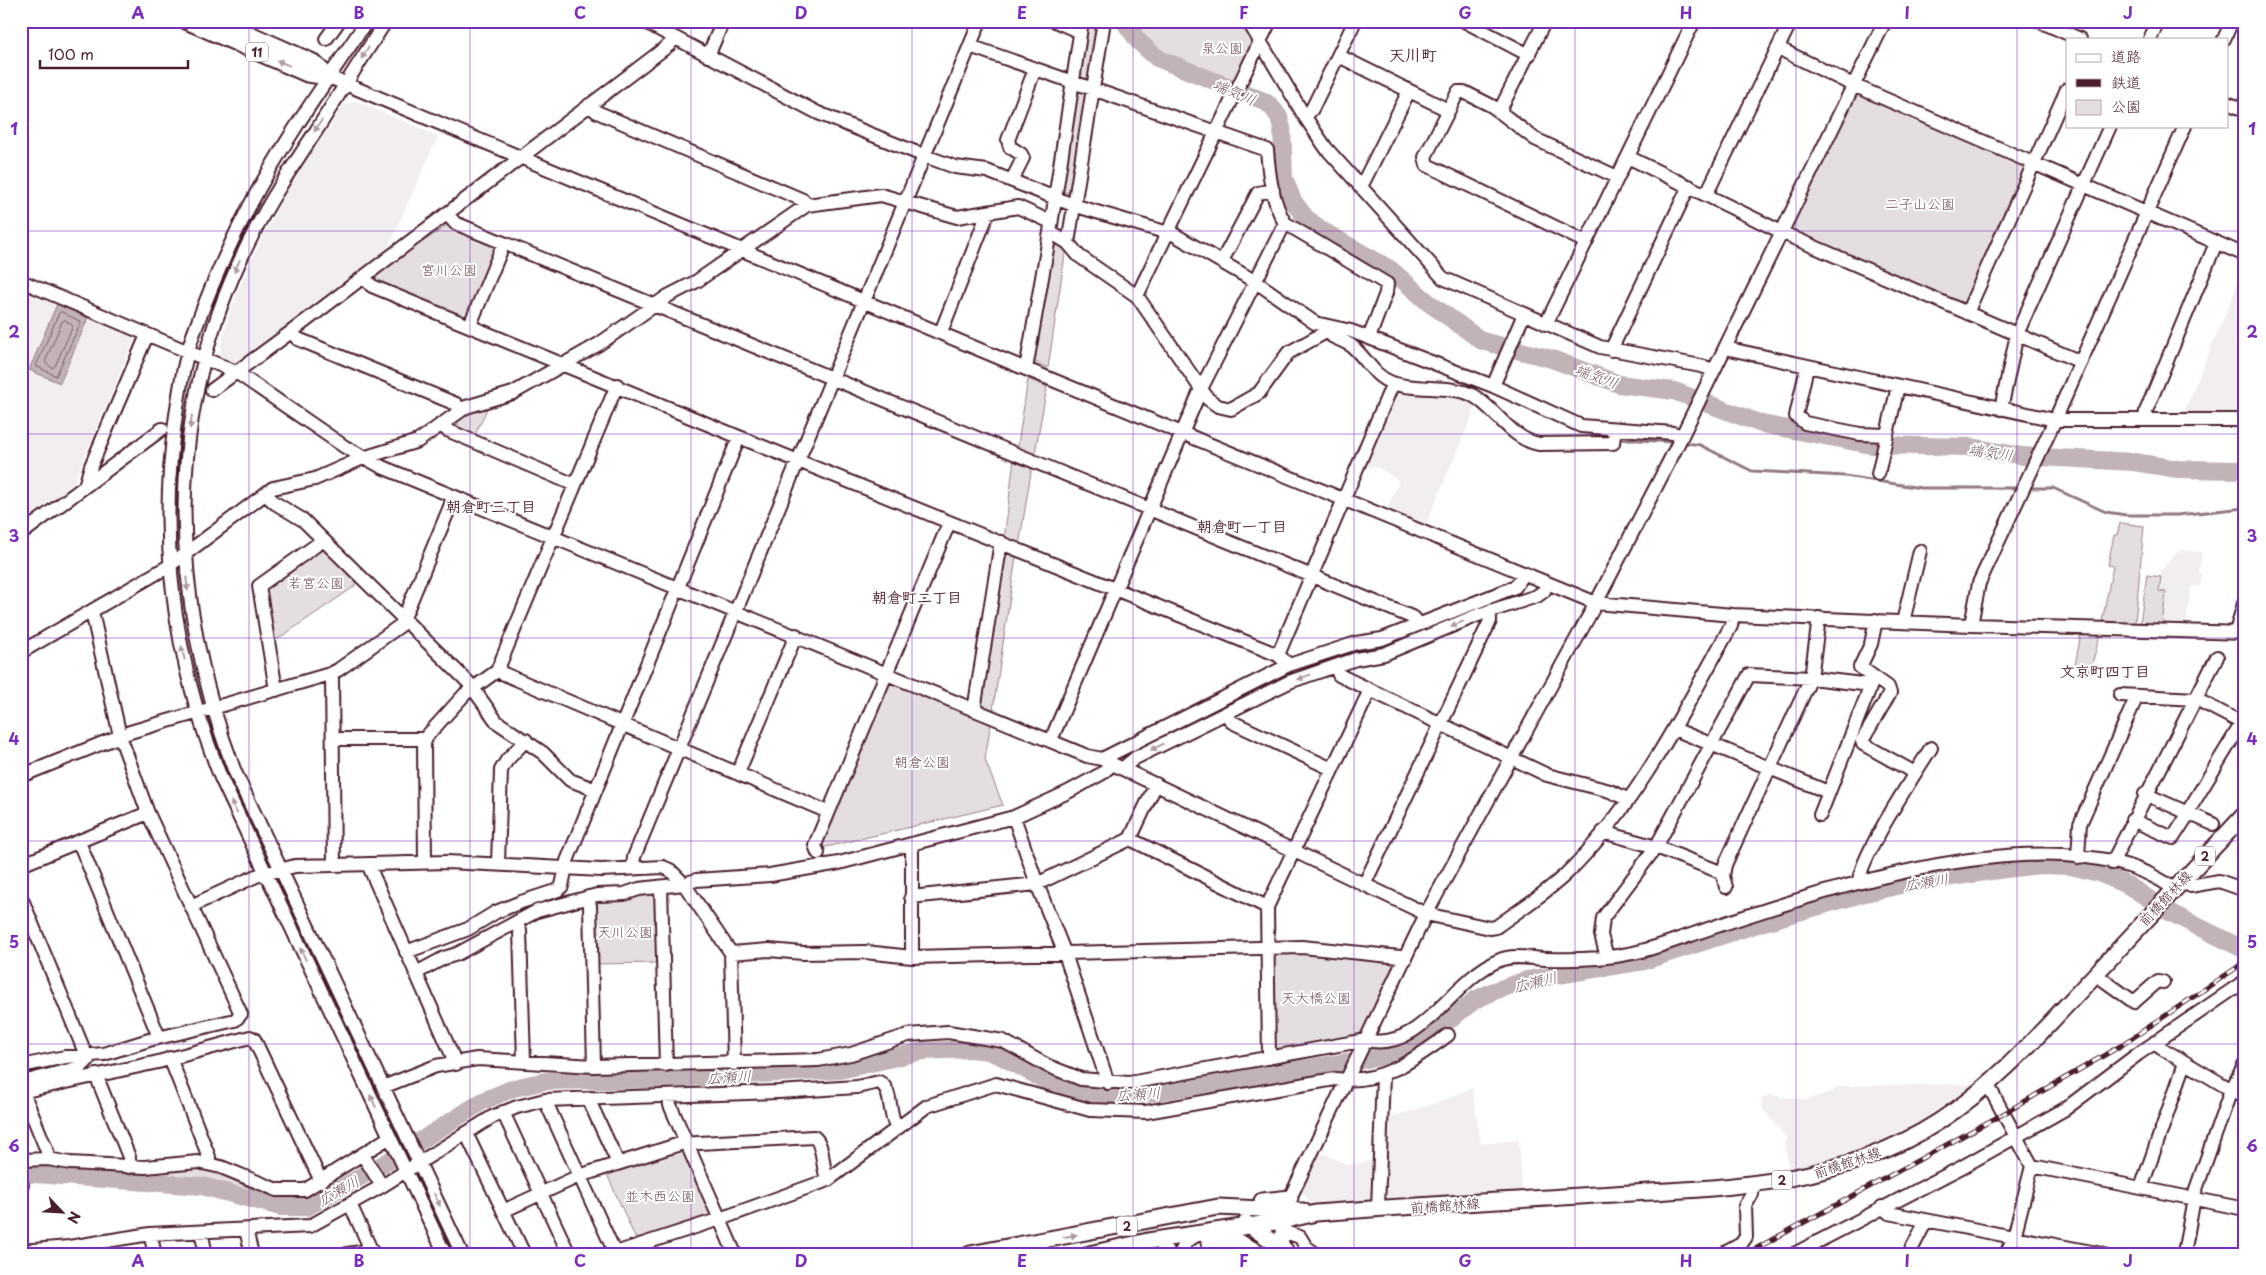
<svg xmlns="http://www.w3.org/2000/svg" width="2266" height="1275" font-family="'Playpen Sans','Klee One',sans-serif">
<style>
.built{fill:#f2eeef}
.green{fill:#e5dee0;stroke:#987e86}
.water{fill:#c1b3b6;stroke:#91787e}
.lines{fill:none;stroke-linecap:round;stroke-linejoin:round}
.shore{stroke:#7a5a63;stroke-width:1}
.stream{stroke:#91787e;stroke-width:3}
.river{stroke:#c1b3b6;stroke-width:18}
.minor-casing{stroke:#4a1f2b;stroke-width:16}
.major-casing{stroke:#4a1f2b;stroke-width:19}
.minor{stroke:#fff;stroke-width:12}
.major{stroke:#fff;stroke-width:15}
.rail-casing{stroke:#4a1f2b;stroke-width:5}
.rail{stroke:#fff;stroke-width:3;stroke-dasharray:9;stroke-linecap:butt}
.oneway{fill:#ae9aa0}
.grid{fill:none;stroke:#7b2cbf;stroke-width:1;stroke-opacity:0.55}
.labels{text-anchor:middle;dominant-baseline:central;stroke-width:4;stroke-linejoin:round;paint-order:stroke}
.shield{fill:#fff;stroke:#80626b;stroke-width:1}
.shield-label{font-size:12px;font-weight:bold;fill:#4a1f2b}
.park-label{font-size:14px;fill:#714f58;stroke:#fff}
.street-label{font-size:14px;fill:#4a1f2b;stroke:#fff}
.water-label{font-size:15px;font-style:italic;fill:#74535c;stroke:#fff}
.neighbourhood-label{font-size:15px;font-weight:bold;fill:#4a1f2b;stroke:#fff}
.quarter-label{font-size:16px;font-weight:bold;fill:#4a1f2b;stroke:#fff}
.neatline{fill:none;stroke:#7b2cbf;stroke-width:2}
.grid-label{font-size:16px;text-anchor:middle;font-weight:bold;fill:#7b2cbf}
</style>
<rect width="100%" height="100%" fill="#fff"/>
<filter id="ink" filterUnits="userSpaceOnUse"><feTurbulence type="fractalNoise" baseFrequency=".02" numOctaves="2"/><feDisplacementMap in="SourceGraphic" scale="10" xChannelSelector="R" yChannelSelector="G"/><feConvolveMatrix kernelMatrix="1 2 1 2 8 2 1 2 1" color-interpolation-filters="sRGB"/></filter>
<g filter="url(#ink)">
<path class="built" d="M 356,101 L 438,136 L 387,250 L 233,365 L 218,358 L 229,313 L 253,256 L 286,192 L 344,105 Z
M 2245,267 L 2245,414 L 2183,414 Z
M 21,288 L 135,338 L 73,484 L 21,523 Z
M 1396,386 L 1465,397 L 1475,409 L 1427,522 L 1423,524 L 1387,509 L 1399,481 L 1378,467 L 1360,467 Z
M 2182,550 L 2202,552 L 2199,573 L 2202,574 L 2200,587 L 2191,586 L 2186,625 L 2162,624 L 2166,593 L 2159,591 L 2161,572 L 2174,554 Z
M 1974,1084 L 1927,1117 L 1894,1135 L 1842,1157 L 1789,1172 L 1785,1141 L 1787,1138 L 1762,1108 L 1761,1100 L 1769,1095 L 1806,1100 L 1834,1091 L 1839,1086 Z
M 1472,1088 L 1481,1144 L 1519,1140 L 1522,1191 L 1386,1202 L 1381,1199 L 1385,1119 L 1437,1103 Z
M 1321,1152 L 1348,1165 L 1376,1160 L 1375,1198 L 1370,1202 L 1314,1207 L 1302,1192 Z"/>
<path class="green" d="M 1086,21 L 1099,21 L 1090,79 L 1085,82 L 1080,80 L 1078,75 Z
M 1131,21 L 1245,21 L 1256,40 L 1235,81 C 1193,65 1160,60 1131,21 Z
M 1853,85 L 2034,162 L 1967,313 L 1782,232 Z
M 1080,91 L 1087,97 L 1071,194 L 1060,190 L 1075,94 Z
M 449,224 L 496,245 L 498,250 L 470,317 L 465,319 L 377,282 L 376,274 Z
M 1052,240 L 1066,248 L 1048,368 L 1031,360 Z
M 1028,379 L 1047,387 L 1034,458 L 1017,451 Z
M 485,408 L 487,409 L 474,437 L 459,431 L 457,420 L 466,412 Z
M 1014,459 L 1032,466 L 1019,546 L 1004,540 Z
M 2120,523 L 2144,526 L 2135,623 L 2102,621 L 2113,566 L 2108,565 L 2114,535 L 2117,535 Z
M 318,549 L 325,549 L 355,580 L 355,586 L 278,639 L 274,639 L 264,593 L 267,586 Z
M 1003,552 L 1016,557 L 993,710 L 981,706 Z
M 2147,575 L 2161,577 L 2159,591 L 2166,592 L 2162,624 L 2140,623 Z
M 2081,634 L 2100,635 L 2090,671 L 2075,665 Z
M 894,682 L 991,722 L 985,760 L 1003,805 L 822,848 L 821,843 L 888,684 Z
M 656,892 L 657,963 L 593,964 L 592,902 L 596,898 Z
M 1303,951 L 1393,961 L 1395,967 L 1362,1033 L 1277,1050 L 1272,1047 L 1271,957 L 1275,952 Z
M 680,1149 L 685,1151 L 712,1213 L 710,1218 L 637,1242 L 606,1172 Z
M 208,1168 L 258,1192 L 200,1179 L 150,1173 Z"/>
<path class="water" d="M 57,304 L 88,318 L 60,383 L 29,370 Z"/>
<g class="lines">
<path class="shore" d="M 62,312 L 81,322 L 56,376 L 36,366 L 59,313 Z
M 65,320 L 73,326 L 55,366 L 52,368 L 45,362 L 62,322 Z"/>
<path class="stream" d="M 1621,439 L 1675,442
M 1681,442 L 1700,445 L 1752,471 L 1845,476 L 1921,488 L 2020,488
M 2026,488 L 2053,488 L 2106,512 L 2126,515 L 2177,515 L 2245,508"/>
<path class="river" d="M 1124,21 L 1139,42 L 1157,58 L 1264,101 L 1271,106 L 1279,117 L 1282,128 L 1284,178 L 1293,201 L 1305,217 L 1323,231 L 1390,269 L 1429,303 L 1482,341 L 1552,359 L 1619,384 L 1674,391 L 1762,424 L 1871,445 L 1972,447 L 2022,456 L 2134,462 L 2178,469 L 2245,470
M 21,1173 L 202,1186 L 281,1207 L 307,1207 L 387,1162 L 483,1101 L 514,1088 L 545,1081 L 665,1079 L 840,1070 L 923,1051 L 970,1049 L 988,1051 L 1001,1056 L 1050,1083 L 1072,1090 L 1110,1095 L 1149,1093 L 1379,1057 L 1406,1049 L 1430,1035 L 1475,1000 L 1494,991 L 1527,980 L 1644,961 L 1764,922 L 1861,894 L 1905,884 L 1998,870 L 2039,865 L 2071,866 L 2099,873 L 2129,886 L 2171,913 L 2245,950"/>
<g class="minor-casing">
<path id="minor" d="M 367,21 C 326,81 283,142 249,207 C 227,249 208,293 192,338 C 183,365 179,394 175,422 C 158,544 175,664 221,778 L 445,1254
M 386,21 C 362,58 339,94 316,131 C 292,167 268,203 249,242 C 163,413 168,596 235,772 L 462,1254
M 643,21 L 818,113 L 925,156 L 955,167 L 987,171 L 1073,205 L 1175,235 L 1256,282 L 1315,323 L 1351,331 L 1493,386 L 1581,426 L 1673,433 L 1682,436
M 1055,21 L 1080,32
M 1248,21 L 1305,117 L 1326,148 L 1443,278 L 1600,347 L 1701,366 L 1714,370
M 1464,21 L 1529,55
M 2039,21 L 2080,39
M 326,39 L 339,21
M 2150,39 L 2158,21
M 2224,39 L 2232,21
M 970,46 L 1267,150 C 1269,175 1272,202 1285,223 L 1387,284 L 1386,293 L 1369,338
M 1778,48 L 1853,85 L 2245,255
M 708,56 L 723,21
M 1339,56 L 1448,110
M 329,77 L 1026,369 L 1596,603 L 1733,615 L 1971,625 L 2245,633
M 2227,103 L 2245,110
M 589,105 L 597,112 L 803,200 L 807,205
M 1499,112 L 1545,21
M 1305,117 L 1312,109 L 1355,21
M 1628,157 L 1794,238 L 2081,362
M 1012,180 L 1023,158 L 1021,154 L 1010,147 L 1008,140 L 1035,69
M 1359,186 L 1364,181 L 1409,91
M 1706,195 L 1791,21
M 447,214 L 455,223 L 1414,618 L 1418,623
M 1050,232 L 1068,243 L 1079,256 L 1137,296 L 1208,399 L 1218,406 L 1231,409 L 1259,393 L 1288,353 L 1326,332 L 1331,327
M 1586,242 L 1427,165 L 1425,157 L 1458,92 L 1464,92 L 1492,106 L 1535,139 L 1617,177
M 1068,243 L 1104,21
M 1222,261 L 1258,193 L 1273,190
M 363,277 L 372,286 L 739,437 L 1278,655 L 1289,665
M 21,281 L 236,372 L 345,447 L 382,467 L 1087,756 L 1102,759 L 1426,914 L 1490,928 L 1496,927 C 1519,910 1545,894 1566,874 C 1637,805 1683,712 1731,626 L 1733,615
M 1137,296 L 1270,21
M 1967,313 L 2067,89
M 1546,324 L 1694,21
M 470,325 L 504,243
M 1331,327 L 1332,336 C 1339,340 1347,342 1353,347 C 1367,359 1373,376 1392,383 C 1415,391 1453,385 1472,395 C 1495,407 1510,439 1539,444 L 1613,443 L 1615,429
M 291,332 L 298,339 L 456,404 L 461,410
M 941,332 L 988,213
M 1725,348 L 2055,420 L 2245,420
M 1611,350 L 1689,186
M 1807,367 L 1796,416 L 1805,423 L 1860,434 L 1887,435
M 1026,369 L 1050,232 L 1082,21
M 1493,386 L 1524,314
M 212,390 L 291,332 L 669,45 L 674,39
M 2001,409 L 2017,334 L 2110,126
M 2145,420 L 2146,411 L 2216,243
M 441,424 L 447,430 L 575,485
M 1878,474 L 1898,386
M 85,486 L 91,466 L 147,335
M 265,494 L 275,503 L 303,520 L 469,683 L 497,722 L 543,753 L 570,780 L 596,790
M 21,534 L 162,429
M 1876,620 L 1871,644 L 1860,667 L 1888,687 L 1890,693 L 1862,741 L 1863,744 L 1915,773
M 1903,622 L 1920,551
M 1971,625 L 1979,583 L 2055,420 L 2185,126
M 2236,632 L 2245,600
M 21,652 L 169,566 L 273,488 L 315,479 L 363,458 L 418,441 L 466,407 L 513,393 L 564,364 L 599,344 L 668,296 L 697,281 L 807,205 L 881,195 L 957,217 L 1018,207 L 1051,222
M 1278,655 L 1393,383
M 1336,666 L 1339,675 L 1547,775 L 1610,791 L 1627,799
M 497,671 L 617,385
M 330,674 L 332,679 L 334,865
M 276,690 L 259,586 L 322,541
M 2120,695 L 2196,699 L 2242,723 L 2187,813
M 974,710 L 1001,542
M 1226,714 L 1232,722 L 1332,769
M 1674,729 L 1828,792
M 333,739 L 426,739
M 1051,740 L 1201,389 L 1285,223
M 1102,759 L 1289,665 L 1356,643 L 1382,639 L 1515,587 L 1524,574
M 1123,768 L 1135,758 L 1289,682 L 1356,659 L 1384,654 L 1478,615 L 1537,596 L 1544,591 L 1547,584
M 738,773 L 796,635
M 21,776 L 130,732 L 330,674 L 338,670 L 401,625 L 454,497
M 2145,794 L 2213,824
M 1014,817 L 1037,884 L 1065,954 L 1108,1083
M 2132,820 L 2173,838 L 2189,813
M 1603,832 L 1656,847 L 1723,873
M 1130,839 L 1267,907
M 79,842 L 159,1037
M 818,853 L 815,845 L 949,523
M 2078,857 L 2080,824 L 2137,696
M 425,862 L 424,744 L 426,737 L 465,694 L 497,671 L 828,812
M 2112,863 L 2217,657
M 368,864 L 456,1064
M 498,864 L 501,770 L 507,760 L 526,740
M 21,865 L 148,813
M 633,867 L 634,857 L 980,21
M 1859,882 C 1859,858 1916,772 1931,748
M 2181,882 L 2190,886 L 2219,881 L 2245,890
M 1364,885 L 1490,621 L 1490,612
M 661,887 L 666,1065
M 1726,887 L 1723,876 L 1725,865 L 1811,678 L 1819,618
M 21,897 L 88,1060 L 81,1067 L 23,1082 L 23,1092 L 47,1151 L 48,1159
M 588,897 L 590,906 L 594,1066
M 911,897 L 1037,884 L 1130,839 L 1156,784
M 191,906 L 256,876 L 295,866 L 447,862 L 601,870 L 663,867 L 670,870 L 684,884 L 731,953 L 734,1064
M 516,923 L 520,931 L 524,1061
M 406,952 L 468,929 L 496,912 L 521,902 L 558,890 L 562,886 L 567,861 L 739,437
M 731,953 L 769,950 L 803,953 L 865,952 L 912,957 L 1302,947 L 1400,957 L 1405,960
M 912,957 L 912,844
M 1607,957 L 1601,935 L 1603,918 L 1656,847 L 1749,675 L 1811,678 L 1871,685 L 1820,815
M 416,973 L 444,958 L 457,954 L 537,911 L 597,895 L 624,894 L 639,889 L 684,884 L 696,880 L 770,875 L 839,863 L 1014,817 L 1068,792 L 1101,774 L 1113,764
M 2095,974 L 2134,1002 L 2158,981 L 2163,982
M 2155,1042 L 2161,1048 L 2245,1098
M 170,1058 L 209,1157 L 208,1163
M 1269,1058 L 1267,907 L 1370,690
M 21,1066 L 65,1057 L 104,1054 L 149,1040 L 235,1020 L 241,1014 L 148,813 L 120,736 L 92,612
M 96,1075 L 129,1157 L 129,1167
M 1988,1085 L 2032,1166 L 2014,1237 L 2006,1254
M 383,1087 L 436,1066 L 477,1059 L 594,1066 L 818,1060 L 851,1054 L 908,1035 L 948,1032 L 1003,1041 L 1048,1066 L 1081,1079 L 1129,1083 L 1366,1040 C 1423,1053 1451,979 1500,960 C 1514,954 1533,959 1547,959 C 1576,960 1605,959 1633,953 C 1653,949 1672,941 1691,935 C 1722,924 1753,914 1785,904 C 1887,872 2081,819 2174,889
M 21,1092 L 158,1062 L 250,1037 L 254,1039 L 321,1181
M 669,1096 L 670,1105 L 735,1254
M 591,1098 L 591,1105 L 618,1163
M 545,1100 L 615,1253
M 503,1112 L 569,1254
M 466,1133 L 524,1254
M 363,1155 L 382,1186
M 21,1160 L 48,1159 L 70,1163 L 145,1167 L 198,1162 L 221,1167 L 277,1190 L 305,1190 L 390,1137
M 2032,1166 L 2245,1209
M 21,1185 L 22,1185
M 2141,1188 L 2185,1063
M 350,1204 L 373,1254
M 1882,1207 L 1889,1213 L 2102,1254
M 1378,1208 L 1383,1076
M 503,1211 L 579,1176 L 680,1144 L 814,1137 C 825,1145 821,1168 828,1180
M 246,1230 L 252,1254
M 1282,1231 L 1300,1237 L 1306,1247 L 1316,1254
M 201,1232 L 206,1254
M 1206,1233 L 1208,1245 L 1248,1254
M 150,1234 L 155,1254
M 1151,1241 L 1159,1243 L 1170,1254
M 21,1251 L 69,1247 L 150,1234 L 310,1226 L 382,1186 L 492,1117 L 517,1107 L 545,1100 L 778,1092 L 857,1087 L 879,1082 C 893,1088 888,1116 897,1128
M 347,1254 L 361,1252 L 370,1248
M 612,1254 L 720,1219 L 828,1180 L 927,1106 L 996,1084 L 1090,1110 L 1146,1112 L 1335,1079 C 1380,1085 1414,1060 1448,1035
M 1180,1254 L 1186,1242 L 1198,1234
M 1287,1254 C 1276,1238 1284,1214 1290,1198 L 1426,914 L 1596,603 L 1674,452 L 1885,21
M 1723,1254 L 1741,1244 L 1746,1237 L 1745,1206 L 1752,1194 L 1753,1184
M 1794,1254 L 1962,1167 L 2065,1109 L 2138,1054 L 2245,981
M 1909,1254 L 1926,1221
M 2184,1254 L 2195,1192 L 2231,1090 L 2245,1064"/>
</g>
<g class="major-casing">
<path id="major" d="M 186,21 L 307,74 L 329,77
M 221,21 L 313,62 L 329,77
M 1262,1201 L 1290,1198
M 1246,1223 L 1285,1250
M 1213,1233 L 1226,1236 L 1262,1254
M 970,1254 L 1218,1207 L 1303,1211
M 1089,1254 L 1148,1241 L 1282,1221 L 1316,1213 C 1409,1206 1502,1201 1595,1195 C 1714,1188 1834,1189 1938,1122 C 1997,1084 2043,1030 2091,979 C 2142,924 2193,869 2245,814"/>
</g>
<use href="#minor" class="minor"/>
<use href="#major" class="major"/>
<g class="rail-casing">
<path id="rail" d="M 1746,1254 L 2003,1114 L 2122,1045 L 2245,962"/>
</g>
<use href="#rail" class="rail"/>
</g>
<defs><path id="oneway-solid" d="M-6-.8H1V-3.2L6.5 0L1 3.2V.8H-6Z" transform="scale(1.25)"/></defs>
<g class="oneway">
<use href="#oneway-solid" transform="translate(365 53) rotate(123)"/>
<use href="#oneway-solid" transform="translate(283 63) rotate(-157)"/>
<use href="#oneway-solid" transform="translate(318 126) rotate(123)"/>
<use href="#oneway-solid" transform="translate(237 266) rotate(114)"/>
<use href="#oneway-solid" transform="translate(191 422) rotate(98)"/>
<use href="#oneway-solid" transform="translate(187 584) rotate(84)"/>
<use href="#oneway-solid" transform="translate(1457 624) rotate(157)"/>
<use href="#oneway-solid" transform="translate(183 653) rotate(-103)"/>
<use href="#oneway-solid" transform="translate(1304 677) rotate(160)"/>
<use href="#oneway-solid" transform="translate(1157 747) rotate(154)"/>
<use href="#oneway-solid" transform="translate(234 807) rotate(-115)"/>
<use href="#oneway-solid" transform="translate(303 954) rotate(-115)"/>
<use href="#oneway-solid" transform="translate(373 1101) rotate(-115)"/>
<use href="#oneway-solid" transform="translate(437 1200) rotate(65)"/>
<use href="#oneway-solid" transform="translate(1070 1236) rotate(-10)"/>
</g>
</g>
<path class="grid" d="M 249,21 L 249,1254M 470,21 L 470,1254M 691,21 L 691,1254M 912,21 L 912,1254M 1133,21 L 1133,1254M 1354,21 L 1354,1254M 1575,21 L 1575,1254M 1796,21 L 1796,1254M 2017,21 L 2017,1254M 21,231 L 2245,231M 21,434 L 2245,434M 21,638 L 2245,638M 21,841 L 2245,841M 21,1044 L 2245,1044"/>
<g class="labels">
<g class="shield">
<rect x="246" y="42.5" width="22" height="19" rx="4"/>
<rect x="2195" y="846.5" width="20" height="19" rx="4"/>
<rect x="1772" y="1170.5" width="20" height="19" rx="4"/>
<rect x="1117" y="1216.5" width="20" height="19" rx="4"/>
</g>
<g class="shield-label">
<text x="257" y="52">11</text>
<text x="2205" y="856">2</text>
<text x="1782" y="1180">2</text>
<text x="1127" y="1226">2</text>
</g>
<g class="park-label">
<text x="1222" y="47">泉公園</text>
<text x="1920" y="203">二子山公園</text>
<text x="449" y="269">宮川公園</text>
<text x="316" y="582">若宮公園</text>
<text x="922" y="761">朝倉公園</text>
<text x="625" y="931">天川公園</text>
<text x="1316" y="997">天大橋公園</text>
<text x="660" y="1195">並木西公園</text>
</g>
<g class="street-label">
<text transform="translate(2165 898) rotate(-47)">前橋館林線</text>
<text transform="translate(1847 1162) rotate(-19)">前橋館林線</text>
<text transform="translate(1445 1205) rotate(-4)">前橋館林線</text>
</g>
<g class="water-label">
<text transform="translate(1235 91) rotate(23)">端気川</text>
<text transform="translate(1597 375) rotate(20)">端気川</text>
<text transform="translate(1991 451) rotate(8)">端気川</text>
<text transform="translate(1926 881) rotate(-9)">広瀬川</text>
<text transform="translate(1535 981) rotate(-14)">広瀬川</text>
<text transform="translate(729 1076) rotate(-3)">広瀬川</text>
<text transform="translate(1138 1093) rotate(-4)">広瀬川</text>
<text transform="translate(338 1190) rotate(-29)">広瀬川</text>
</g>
<g class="neighbourhood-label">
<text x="491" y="505">朝倉町三丁目</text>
<text x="1242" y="525">朝倉町一丁目</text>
<text x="917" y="596">朝倉町二丁目</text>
<text x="2105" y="670">文京町四丁目</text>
</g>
<g class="quarter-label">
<text x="1413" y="54">天川町</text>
</g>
</g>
<rect width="2266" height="1275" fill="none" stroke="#fff" stroke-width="55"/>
<rect x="2066" y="38" width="162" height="90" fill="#ffffff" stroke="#b7a5aa"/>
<rect x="2076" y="54" width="25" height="8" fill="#ffffff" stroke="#b7a5aa"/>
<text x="2111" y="62" font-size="15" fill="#4a1f2b">道路</text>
<rect x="2076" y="79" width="25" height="8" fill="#4a1f2b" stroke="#b7a5aa"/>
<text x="2111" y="88" font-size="15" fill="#4a1f2b">鉄道</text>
<rect x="2076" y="100" width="25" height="15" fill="#e5dee0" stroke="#b7a5aa"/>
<text x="2111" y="112" font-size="15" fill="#4a1f2b">公園</text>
<g transform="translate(62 1212) rotate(115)" stroke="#ffffff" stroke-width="4" paint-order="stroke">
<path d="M0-4L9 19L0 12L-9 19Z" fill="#4a1f2b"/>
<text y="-8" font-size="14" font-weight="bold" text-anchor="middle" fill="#4a1f2b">N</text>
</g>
<path d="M40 60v8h148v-8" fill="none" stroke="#4a1f2b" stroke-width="2.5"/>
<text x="48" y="60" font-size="15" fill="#4a1f2b" stroke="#ffffff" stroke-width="4" paint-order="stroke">100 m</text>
<rect x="28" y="28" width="2210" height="1220" class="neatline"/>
<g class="grid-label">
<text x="138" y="19">A</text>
<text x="359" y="19">B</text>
<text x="580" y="19">C</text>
<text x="801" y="19">D</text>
<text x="1022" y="19">E</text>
<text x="1244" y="19">F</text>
<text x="1465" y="19">G</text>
<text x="1686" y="19">H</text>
<text x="1907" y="19">I</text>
<text x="2128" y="19">J</text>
<text x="14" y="135">1</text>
<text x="2252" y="135">1</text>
<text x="14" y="338">2</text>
<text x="2252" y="338">2</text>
<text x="14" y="542">3</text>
<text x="2252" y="542">3</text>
<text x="14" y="745">4</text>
<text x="2252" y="745">4</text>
<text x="14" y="948">5</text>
<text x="2252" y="948">5</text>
<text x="14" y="1152">6</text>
<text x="2252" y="1152">6</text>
<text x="138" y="1267">A</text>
<text x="359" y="1267">B</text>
<text x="580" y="1267">C</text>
<text x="801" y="1267">D</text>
<text x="1022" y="1267">E</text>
<text x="1244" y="1267">F</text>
<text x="1465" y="1267">G</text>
<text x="1686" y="1267">H</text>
<text x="1907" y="1267">I</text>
<text x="2128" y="1267">J</text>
</g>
</svg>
